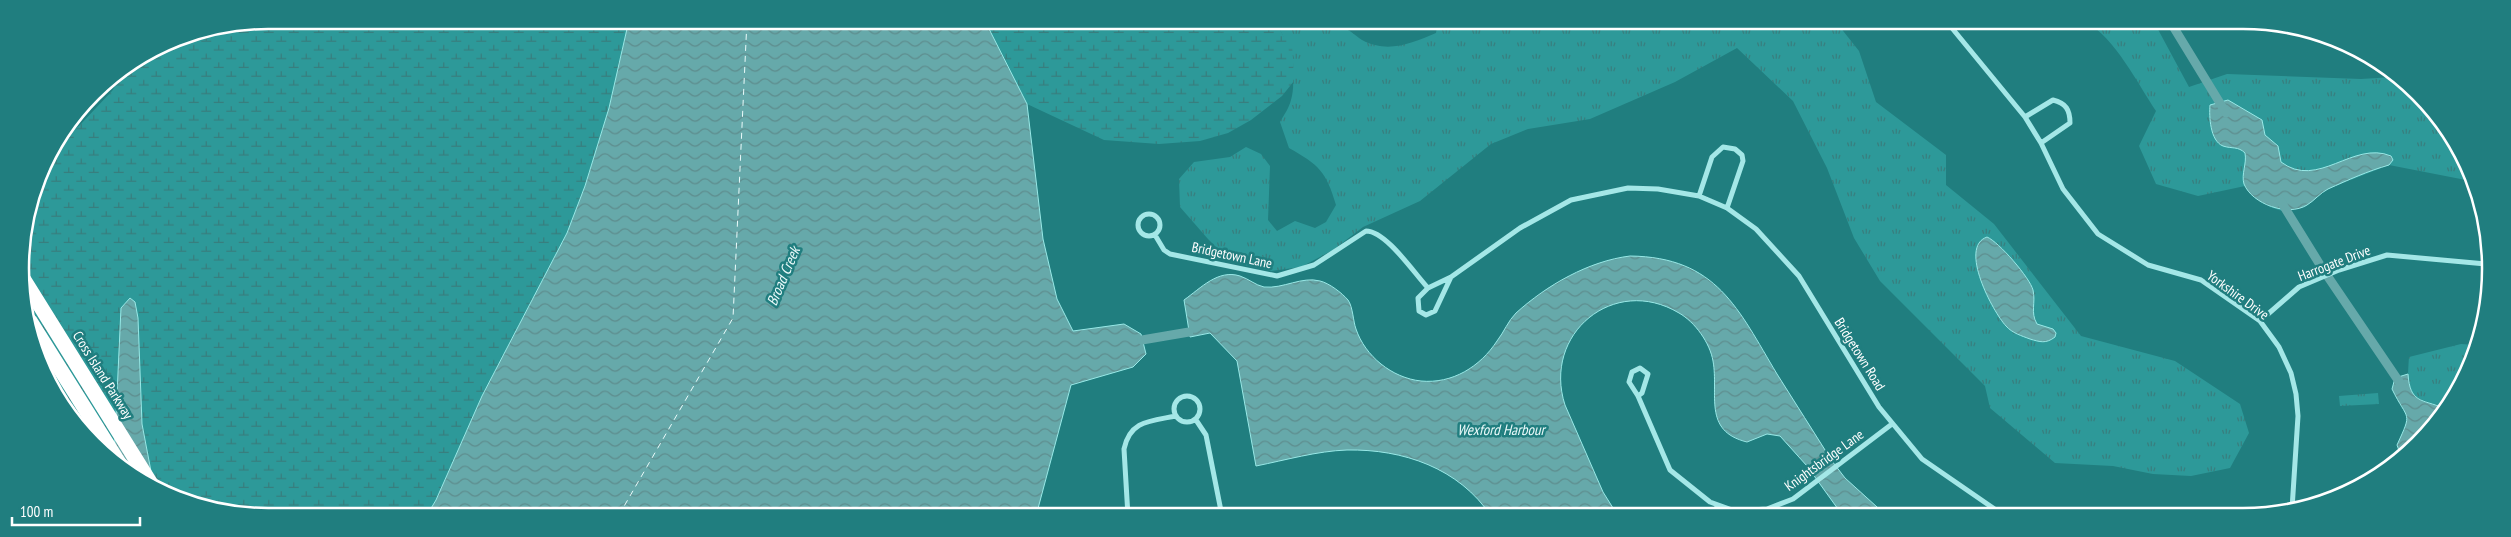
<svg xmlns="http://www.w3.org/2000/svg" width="2511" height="537" font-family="'PT Sans Narrow',sans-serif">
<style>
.grass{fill:url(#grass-tufts)}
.wetland{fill:url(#wetland-marsh)}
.water{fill:url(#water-waves);stroke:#98e9e7}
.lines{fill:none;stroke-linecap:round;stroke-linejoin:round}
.stream{stroke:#98e9e7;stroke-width:2.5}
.canal{stroke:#66a9aa;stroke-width:9}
.ferry{stroke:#ebfbfb;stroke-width:1;stroke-dasharray:6 5;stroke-linecap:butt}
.street{stroke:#a4e7e7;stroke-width:5}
.highway{stroke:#fff;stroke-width:15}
.labels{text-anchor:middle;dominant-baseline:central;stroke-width:5;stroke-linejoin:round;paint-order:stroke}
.street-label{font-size:14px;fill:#fff;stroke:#207e7f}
.water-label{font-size:15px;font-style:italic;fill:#ebfbfb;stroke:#207e7f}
.rim{fill:none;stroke:#fff;stroke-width:2.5}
</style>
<defs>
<pattern id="grass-tufts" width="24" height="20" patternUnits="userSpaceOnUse" patternTransform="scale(1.25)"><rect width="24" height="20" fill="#2d9999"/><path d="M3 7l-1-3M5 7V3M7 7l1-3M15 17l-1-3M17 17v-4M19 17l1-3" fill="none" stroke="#387e7e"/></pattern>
<pattern id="wetland-marsh" width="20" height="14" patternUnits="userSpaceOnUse" patternTransform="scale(1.25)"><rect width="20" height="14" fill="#2d9999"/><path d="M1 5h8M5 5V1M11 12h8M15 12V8" fill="none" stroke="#387e7e"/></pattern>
<pattern id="water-waves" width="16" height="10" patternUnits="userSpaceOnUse" patternTransform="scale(1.25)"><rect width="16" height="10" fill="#66a9aa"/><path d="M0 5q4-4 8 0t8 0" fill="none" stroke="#5e8d8e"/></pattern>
</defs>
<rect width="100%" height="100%" fill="#207e7f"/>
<path class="grass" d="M 1282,21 C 1303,21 1323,20 1343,28 C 1350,30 1356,36 1362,40 C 1388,54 1412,43 1436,33 L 1438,21 L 1836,22 L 1859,51 L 1876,102 L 1946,155 L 1946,185 L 1994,224 L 2081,336 L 2175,361 L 2240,404 L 2249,433 L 2230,468 L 2191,476 L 2153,474 L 2113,466 L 2055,463 L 1990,408 L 1985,386 L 1880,281 L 1854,238 L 1827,168 L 1793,101 L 1737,48 L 1675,82 L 1590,119 L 1528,129 L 1491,144 L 1420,201 L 1363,227 L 1333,250 L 1301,267 L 1271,271 L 1231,262 L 1208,239 L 1180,207 L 1179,179 L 1194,162 L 1230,157 L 1246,147 L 1261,154 L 1270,166 L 1268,220 L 1277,231 L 1295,221 L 1315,228 L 1326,222 L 1336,205 C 1326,171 1319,165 1289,148 L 1280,122 C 1284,115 1289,108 1291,100 C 1297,80 1290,48 1280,30 Z
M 2086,22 L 2154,22 L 2189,87 L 2227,74 L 2361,79 L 2394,77 L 2439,117 L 2471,181 L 2389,165 L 2325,190 L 2305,207 L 2282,211 L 2270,207 L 2245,186 L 2198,196 L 2156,184 L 2139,146 L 2156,111 C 2138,84 2115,38 2086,22 Z
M 2461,344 L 2475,345 L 2465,378 L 2444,408 C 2408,394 2406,399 2409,357 Z
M 2378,393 L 2379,404 L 2340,406 L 2339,396 Z"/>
<path class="wetland" d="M 269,20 L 629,20 L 609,108 L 585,186 L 567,233 L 482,396 L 436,500 L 427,515 L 236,515 L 154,487 L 142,424 L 138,318 L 114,459 L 81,432 L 33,349 L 21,253 L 39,173 L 66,133 L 79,126 L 112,91 L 125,71 L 174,39 Z
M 985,21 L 1282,21 L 1280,30 L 1284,37 L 1292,43 L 1294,81 L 1282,96 L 1251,120 L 1228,133 L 1200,141 L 1159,144 L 1104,140 L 1027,104 Z"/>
<path class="water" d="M 629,20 L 985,21 L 1027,104 L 1043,239 L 1057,299 L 1073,331 L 1124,324 L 1141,334 L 1146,354 L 1133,367 L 1071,385 L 1036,516 L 427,515 L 436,500 L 482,396 L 567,233 L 585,186 L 609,108 Z
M 2228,100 L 2262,120 L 2265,135 L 2278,146 L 2281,162 C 2318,190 2353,140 2391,156 L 2393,160 L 2389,165 C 2368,171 2348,180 2328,189 C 2320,193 2314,201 2307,205 C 2288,217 2252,204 2244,184 C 2241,174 2247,164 2245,153 C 2238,146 2232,149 2223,146 C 2210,141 2209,116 2210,105 Z
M 1987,237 C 1999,242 2030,278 2033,290 C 2036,303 2030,312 2037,324 L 2053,329 L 2056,333 L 2055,337 C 2046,344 2040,342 2030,339 C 2022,336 2012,333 2006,326 C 1993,312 1958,247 1987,237 Z
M 1630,256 C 1717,257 1738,309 1777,374 C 1795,403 1814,432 1832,461 L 1845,478 L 1887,516 L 1843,516 L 1807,466 L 1780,436 L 1767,434 L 1747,442 C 1702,431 1719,394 1713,361 C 1710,343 1695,322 1679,313 C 1614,274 1542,334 1565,405 L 1603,492 L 1618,516 L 1491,516 C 1459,468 1403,449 1347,450 C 1317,451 1286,460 1256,466 L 1237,361 L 1210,333 L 1190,337 L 1184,300 C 1201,288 1218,269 1240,276 C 1249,279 1255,285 1264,287 C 1283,289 1302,276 1320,281 C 1329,283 1342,293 1348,300 C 1353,307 1353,321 1356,329 C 1365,356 1392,378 1421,381 C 1452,384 1480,367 1497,341 C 1504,332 1508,321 1516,313 C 1547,285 1589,261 1630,256 Z
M 130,298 L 135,302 L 138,318 L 142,424 L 154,487 L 145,484 L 114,459 L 121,308 Z
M 2408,374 C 2410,403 2421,399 2444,408 L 2418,444 L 2401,456 L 2397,445 C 2413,410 2408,422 2392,389 L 2395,378 Z"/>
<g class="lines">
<path class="stream" d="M 2171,22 L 2171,23"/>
<path class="canal" d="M 2171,23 L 2226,113
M 2280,200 L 2322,268 L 2402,386
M 1142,340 L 1189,332"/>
<path class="ferry" d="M 619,515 L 733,318 L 747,20"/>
<path class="street" d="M 1947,22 L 2025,117 L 2041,143 L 2063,189 L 2098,234 L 2148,265 L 2201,280 L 2260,321 L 2279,347 L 2291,373 L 2296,394 L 2298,416 L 2292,509
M 2025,117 L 2053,100 C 2066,103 2070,110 2070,123 L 2041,143
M 1699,196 L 1712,157 L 1723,147 L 1735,149 L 1742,155 L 1743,161 L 1727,208
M1138 225a11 11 0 1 1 22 0a11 11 0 1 1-22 0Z
M 1155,235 L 1164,250 L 1170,254 L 1277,276 L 1314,265 L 1366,231 C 1386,231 1414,273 1428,288
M 1451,277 L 1435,311 L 1426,315 L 1419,311 L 1418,298 L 1428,288 L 1451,277 L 1520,228 L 1571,200 L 1628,188 L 1658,189 L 1699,196 L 1727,208 L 1756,229 L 1799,276 L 1879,407 L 1922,459 L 1996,510 L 2011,516
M 2260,321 L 2299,287 L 2339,270 L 2387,255 L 2486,264
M1174 409a13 13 0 1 1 26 0a13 13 0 1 1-26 0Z
M 1638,396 L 1642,393 L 1648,374 L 1640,368 L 1632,372 L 1629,382 L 1638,396 L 1670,470 L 1710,502 L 1735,511 L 1767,509 L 1793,499 L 1892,424
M 1196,420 L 1206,435 L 1222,516
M 1128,516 L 1124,449 C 1130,420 1151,421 1176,416
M 1714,516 L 1717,505"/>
<path class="highway" d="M 24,280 L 153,487
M 30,321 L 119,463"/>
</g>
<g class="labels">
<g class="street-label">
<text transform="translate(1232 255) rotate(12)">Bridgetown Lane</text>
<text transform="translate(2334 263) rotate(-21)">Harrogate Drive</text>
<text transform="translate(2238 295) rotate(36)">Yorkshire Drive</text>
<text transform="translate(1860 354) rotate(58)">Bridgetown Road</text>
<text transform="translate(103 375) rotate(58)">Cross Island Parkway</text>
<text transform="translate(1824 460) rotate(-36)">Knightsbridge Lane</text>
</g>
<g class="water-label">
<text transform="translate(783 276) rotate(-67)">Broad Creek</text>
<text x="1501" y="429">Wexford Harbour</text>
</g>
</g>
<path d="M0 0H2511V537H0ZM268 29H2243A239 239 0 0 1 2482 268V269A239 239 0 0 1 2243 508H268A239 239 0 0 1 29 269V268A239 239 0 0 1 268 29Z" fill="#207e7f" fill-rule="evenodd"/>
<path class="rim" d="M268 29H2243A239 239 0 0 1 2482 268V269A239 239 0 0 1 2243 508H268A239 239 0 0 1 29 269V268A239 239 0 0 1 268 29Z"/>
<path d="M12 517v8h128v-8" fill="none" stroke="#ffffff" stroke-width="2.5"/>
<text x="20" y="517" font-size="15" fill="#ffffff" stroke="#207e7f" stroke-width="4" paint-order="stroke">100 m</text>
</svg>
